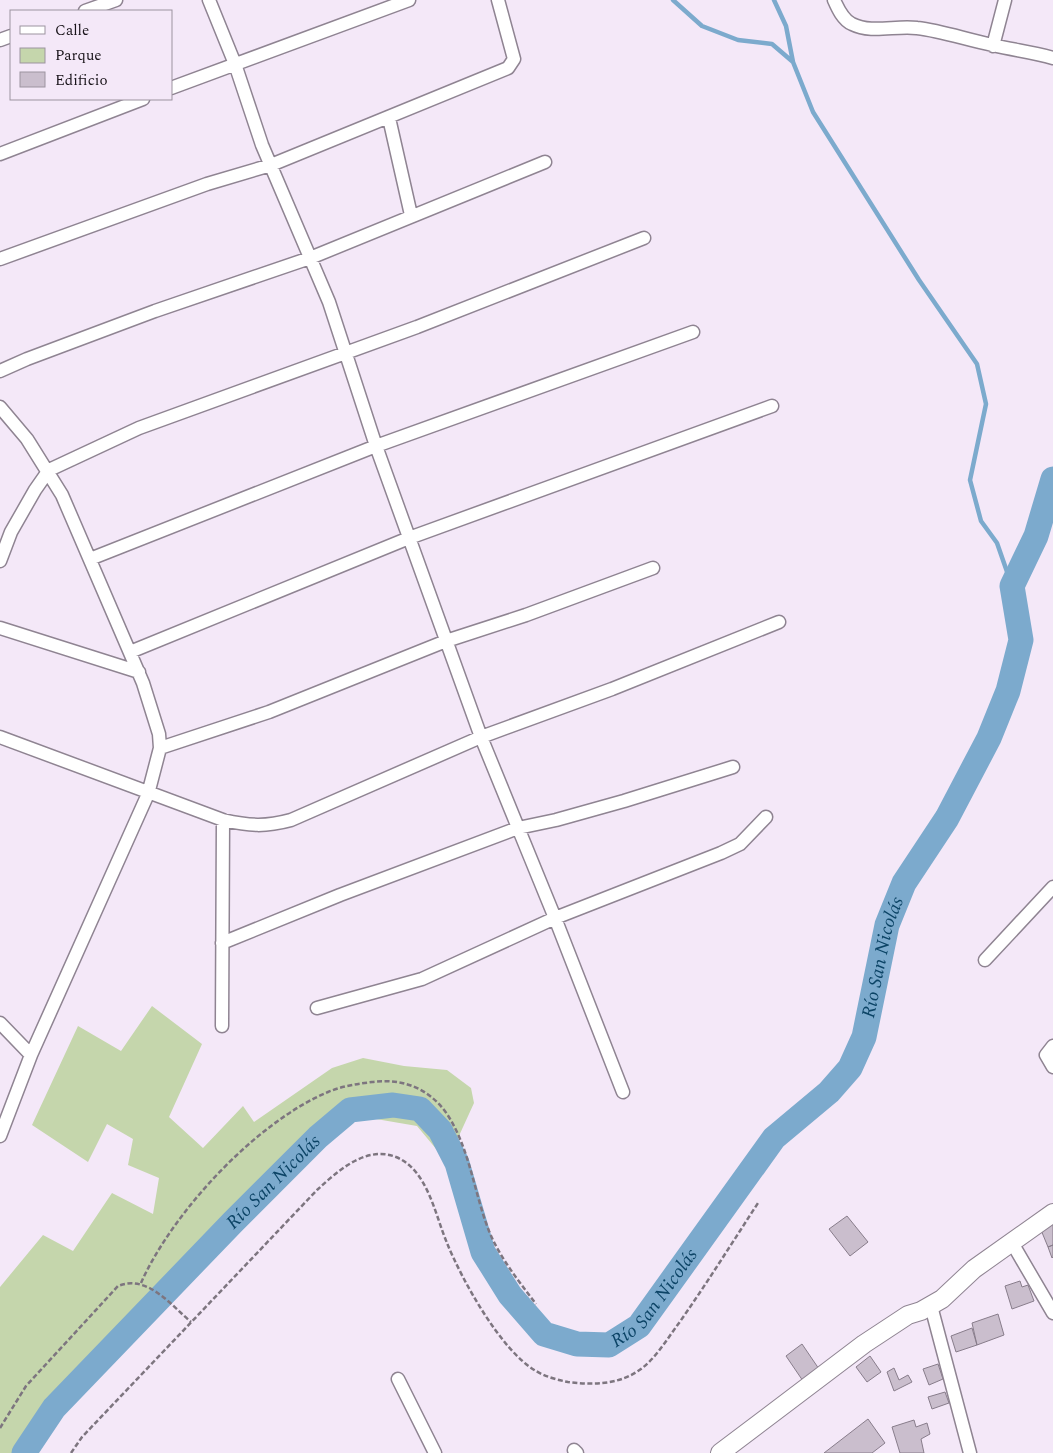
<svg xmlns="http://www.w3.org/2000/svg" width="1053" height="1453" font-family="Spectral,serif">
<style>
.green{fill:#c5d6ac}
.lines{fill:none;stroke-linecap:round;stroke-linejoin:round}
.stream{stroke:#7caacd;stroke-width:4.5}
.river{stroke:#7caacd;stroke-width:25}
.building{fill:#cabecd;stroke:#887d8b}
.street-casing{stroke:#8f8492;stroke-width:15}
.secondary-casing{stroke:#8f8492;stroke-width:20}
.path{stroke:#7d757f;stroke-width:2.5;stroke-dasharray:5 2.5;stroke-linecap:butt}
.street{stroke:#fff;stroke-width:12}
.secondary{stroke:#fff;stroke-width:18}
.labels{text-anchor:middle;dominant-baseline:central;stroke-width:5;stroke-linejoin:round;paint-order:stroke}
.water-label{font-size:19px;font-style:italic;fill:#0c4466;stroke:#f4e8f8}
</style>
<rect width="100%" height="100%" fill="#f4e8f8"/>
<path class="green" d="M 152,1006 L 202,1044 L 169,1117 L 203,1148 L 243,1106 L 254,1122 L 332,1068 L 363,1058 L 404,1066 L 447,1070 L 471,1088 L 474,1103 L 447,1162 L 417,1126 L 341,1113 L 202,1251 L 47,1420 L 32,1453 L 0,1453 L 0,1287 L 43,1235 L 73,1251 L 112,1193 L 153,1214 L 159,1178 L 128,1165 L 133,1139 L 107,1124 L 88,1162 L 32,1125 L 78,1026 L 121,1051 Z"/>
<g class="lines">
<path class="stream" d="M 673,0 L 702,26 L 738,40 L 772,44 L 793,62 L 813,112 L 919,280 L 977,364 L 986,404 L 970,480 L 981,521 L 997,543 L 1012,586
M 774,0 L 786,26 L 793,62"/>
<path class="river" id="s1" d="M 24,1453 L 54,1408 L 233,1222 L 318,1137 L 350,1110 L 393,1105 L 420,1109 L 440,1130 L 457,1163 L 483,1252 L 510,1295 L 544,1334 L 577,1344 L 609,1345 L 639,1326 L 774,1138 L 829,1092 L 850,1068 L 864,1037 L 887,925 L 904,883 L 947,818 L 989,738 L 1008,691 L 1021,640 L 1012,586 L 1036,536 L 1053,479"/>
</g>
<path class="building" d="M 847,1216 L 868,1242 L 850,1256 L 829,1229 Z
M 1053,1224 L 1053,1245 L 1048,1247 L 1041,1230 Z
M 1053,1245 L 1053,1257 L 1052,1258 L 1048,1247 Z
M 1020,1281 L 1022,1287 L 1028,1285 L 1034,1301 L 1012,1309 L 1005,1286 Z
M 998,1314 L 1004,1335 L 977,1345 L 972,1323 Z
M 972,1328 L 977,1345 L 956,1352 L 951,1336 Z
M 802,1344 L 819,1369 L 803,1381 L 786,1356 Z
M 870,1356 L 881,1372 L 867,1382 L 856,1367 Z
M 938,1364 L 943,1379 L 929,1385 L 923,1369 Z
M 894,1368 L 899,1380 L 908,1375 L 912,1382 L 894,1391 L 887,1372 Z
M 945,1392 L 949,1403 L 932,1409 L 928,1397 Z
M 868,1419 L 885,1443 L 872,1453 L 824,1453 Z
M 914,1420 L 916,1427 L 927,1423 L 930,1434 L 921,1439 L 924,1453 L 900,1453 L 892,1427 Z"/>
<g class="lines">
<g class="street-casing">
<path id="street" d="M 209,0 L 235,64 L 262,145 L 329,302 L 376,446 L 481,737 L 555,918 L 623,1092
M 834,0 C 838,9 843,20 852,24 C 872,34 896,25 917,28 C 943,31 967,40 993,45 C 1013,50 1033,52 1053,58
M 85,11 L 116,0
M 0,40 L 11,36
M 993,46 L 1005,0
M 171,88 L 409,0
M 389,118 L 411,215
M 0,154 L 143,99
M 0,259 L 207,184 L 271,165 L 508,68 L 514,59 L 498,0
M 0,371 L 27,359 L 155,311 L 310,258 L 545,162
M 0,407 L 27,439 L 62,495 L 143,683 L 159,734 L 160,748 L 148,794 L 31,1055 L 0,1136
M 90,559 L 376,446 L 693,332
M 0,561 L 11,532 L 35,490 L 49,470 L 139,428 L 417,327 L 644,238
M 0,628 L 139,672
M 130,652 L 409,538 L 772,406
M 0,737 L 223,820 C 250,826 265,827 291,820 L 481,737 L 612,689 L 779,622
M 160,748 L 269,712 L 446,641 L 526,615 L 653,568
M 222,943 L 340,895 L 518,828 L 556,820 L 624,801 L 733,767
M 985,960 L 1053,887
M 317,1008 L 422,979 L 555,918 L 721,853 L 740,844 L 766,817
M 0,1023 L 31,1055
M 222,1026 L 223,820
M 1053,1046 L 1046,1055 L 1053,1067
M 1011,1241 L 1053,1313
M 931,1306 L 970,1453
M 398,1379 L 435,1453
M 574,1450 L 577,1453"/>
</g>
<g class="secondary-casing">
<path id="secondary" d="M 720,1453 L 864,1344 L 908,1315 L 921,1311 L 942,1299 L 974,1269 L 1053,1213"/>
</g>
<path class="path" d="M 141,1283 C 172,1213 256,1122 328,1092 C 342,1086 357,1084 372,1082 C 402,1078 429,1088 447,1114 C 470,1149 474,1193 489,1231 C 500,1258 518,1280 536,1304
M 0,1428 L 26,1386 L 118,1286 C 147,1274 171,1305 191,1322
M 71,1453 L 82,1437 L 317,1190 C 337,1172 365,1145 396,1157 C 428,1170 435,1215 447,1243 C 462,1280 501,1351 536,1371 C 546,1377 558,1380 568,1382 C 592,1385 617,1385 638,1371 C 655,1360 667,1339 679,1323 C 707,1283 732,1243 758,1203"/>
<use href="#street" class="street"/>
<use href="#secondary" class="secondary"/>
</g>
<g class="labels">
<g class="water-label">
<text stroke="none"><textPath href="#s1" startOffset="1359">Río San Nicolás</textPath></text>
<text stroke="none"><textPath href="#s1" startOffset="369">Río San Nicolás</textPath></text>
<text stroke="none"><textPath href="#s1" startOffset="939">Río San Nicolás</textPath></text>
</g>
</g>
<rect x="10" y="10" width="162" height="90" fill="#f4e8f8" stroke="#9c939f"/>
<rect x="20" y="26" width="25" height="8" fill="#ffffff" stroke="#9c939f"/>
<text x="55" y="35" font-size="15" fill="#181319">Calle</text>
<rect x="20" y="48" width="25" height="15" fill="#c5d6ac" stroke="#9c939f"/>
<text x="55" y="60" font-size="15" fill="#181319">Parque</text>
<rect x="20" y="72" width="25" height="15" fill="#cabecd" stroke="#9c939f"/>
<text x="55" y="85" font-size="15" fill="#181319">Edificio</text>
</svg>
